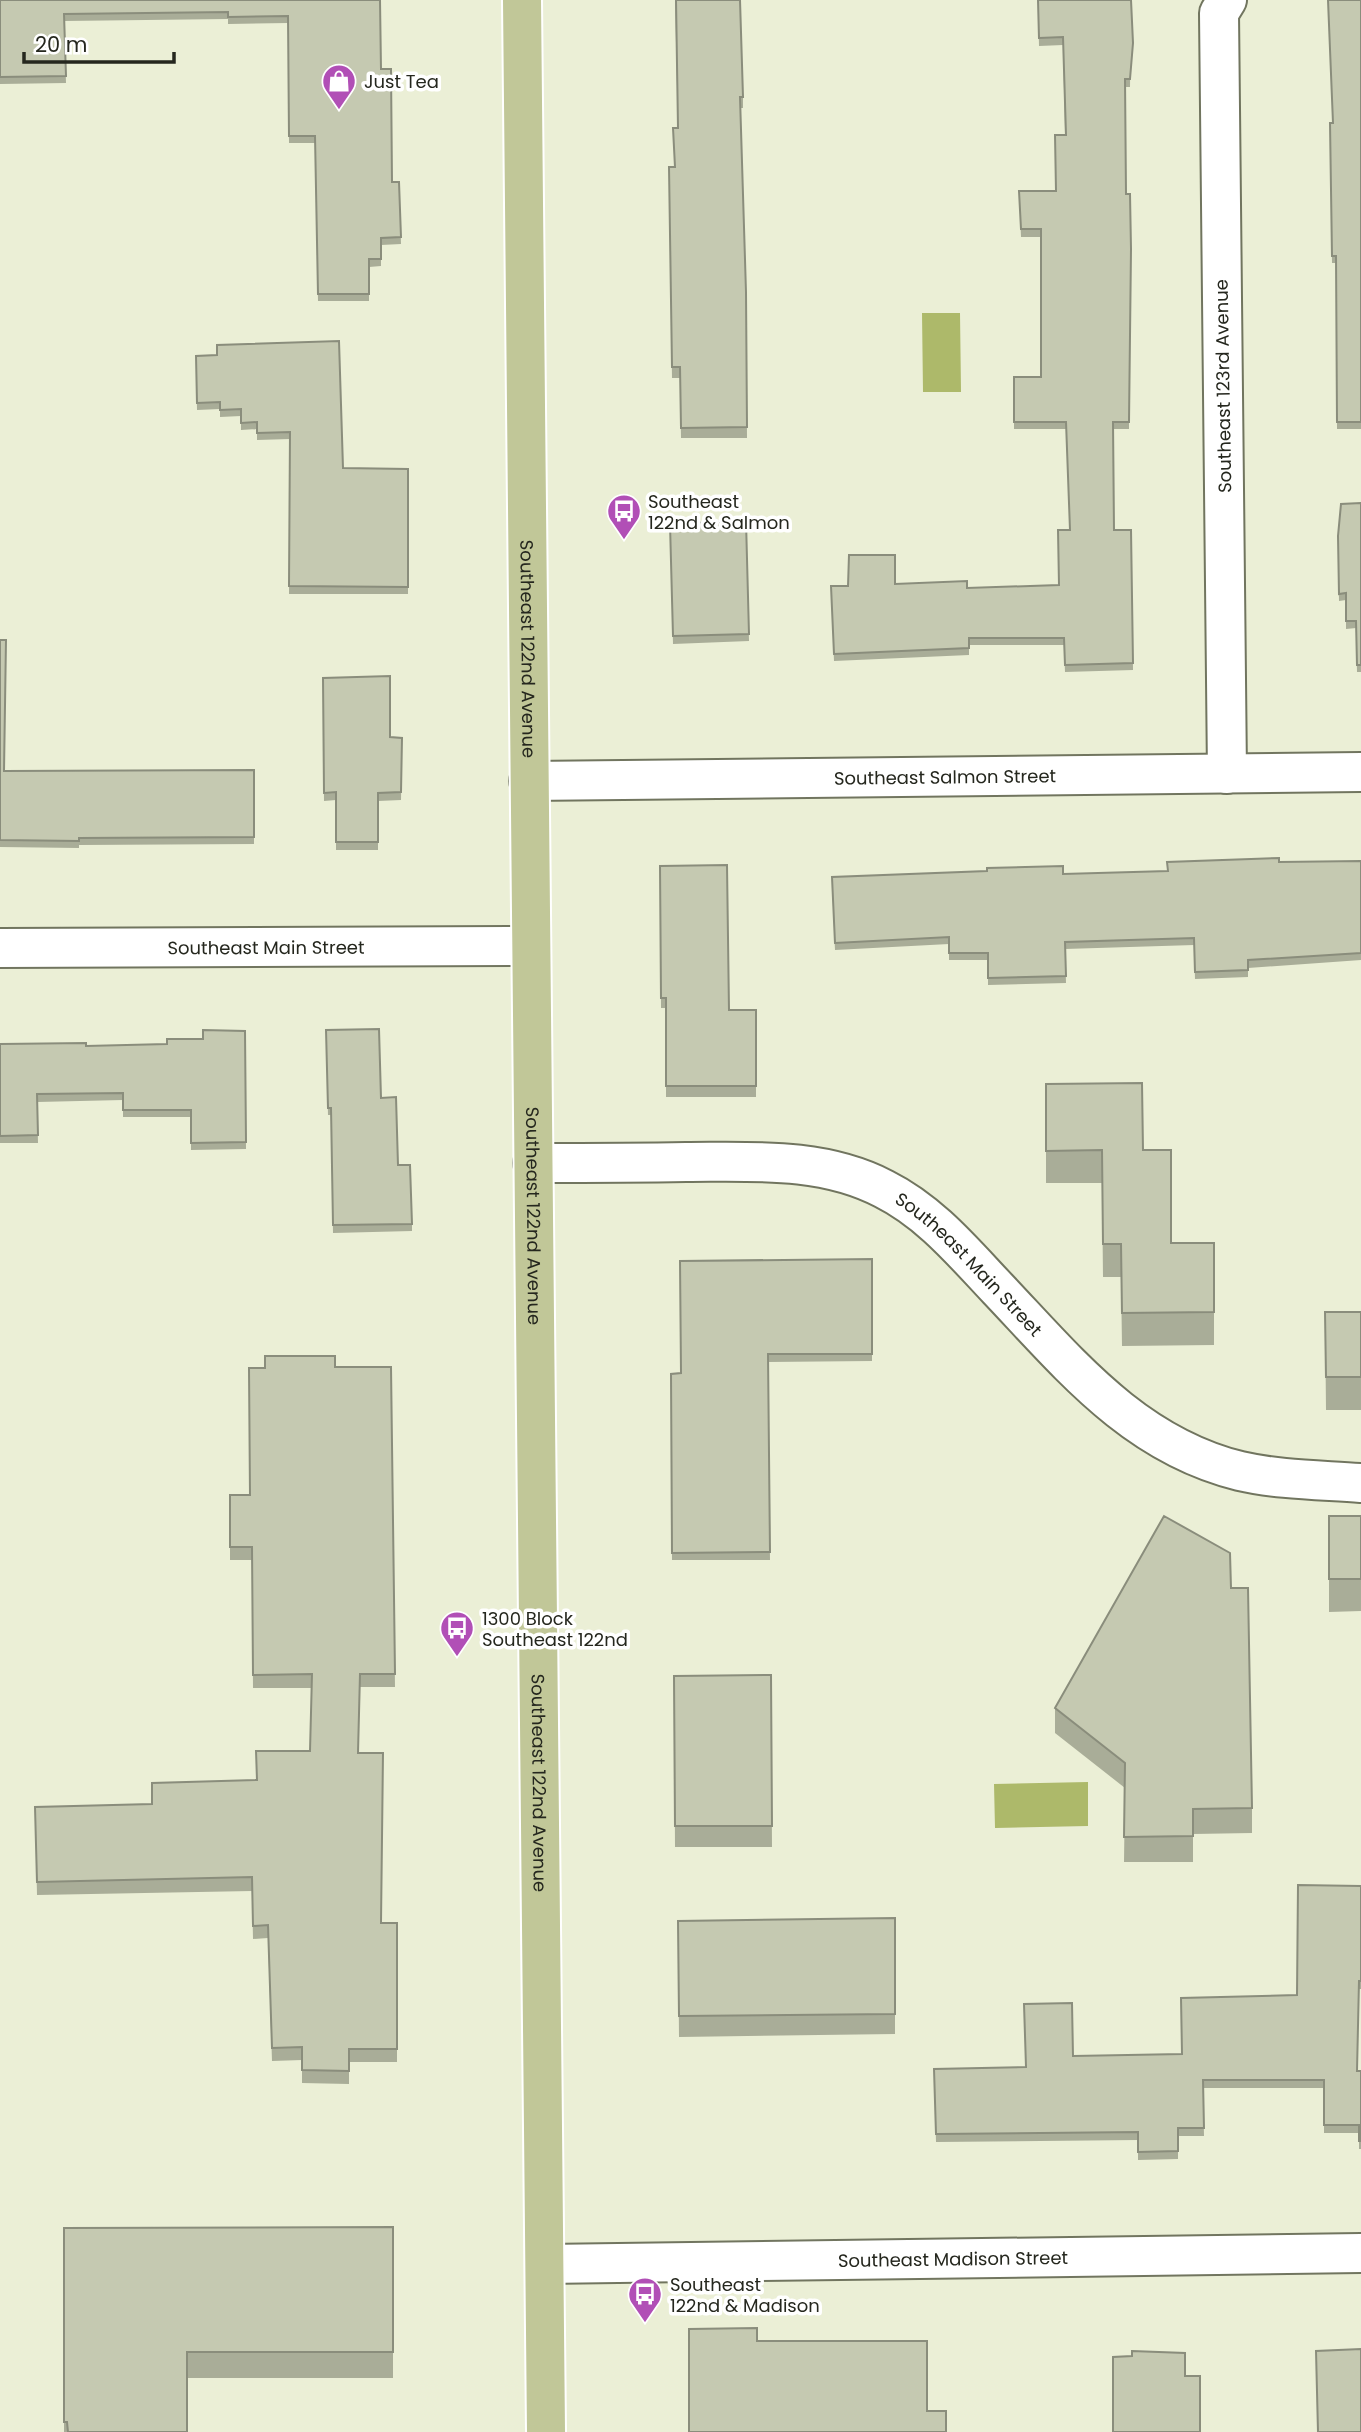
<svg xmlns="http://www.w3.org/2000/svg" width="1361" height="2432" font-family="Poppins,sans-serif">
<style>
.water{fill:#adb96a}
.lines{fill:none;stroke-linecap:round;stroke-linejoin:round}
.street-casing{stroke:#71755f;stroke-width:42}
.primary-casing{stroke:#fff;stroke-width:42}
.street{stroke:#fff;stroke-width:38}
.primary{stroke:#c1c798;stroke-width:38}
.wall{fill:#a9ad98}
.building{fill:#c5c9b1;stroke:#8a8d7c;stroke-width:2}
.labels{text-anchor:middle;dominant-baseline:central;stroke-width:7;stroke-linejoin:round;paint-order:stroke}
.poi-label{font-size:18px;fill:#25271e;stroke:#fff;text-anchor:start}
.street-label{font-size:18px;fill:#25271e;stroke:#fff}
</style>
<rect width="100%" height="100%" fill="#ebefd6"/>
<path class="water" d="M 922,313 L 960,313 L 961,392 L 923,392 Z
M 1088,1782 L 1088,1826 L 995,1828 L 994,1784 Z"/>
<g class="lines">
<g class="street-casing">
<g id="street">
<path d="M 1227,774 L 1219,13 L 1227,0"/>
<path id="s1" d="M 529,781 L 1361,772"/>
<path id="s2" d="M 0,948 L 531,946"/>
<path id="s3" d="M 533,1163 C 584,1163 635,1163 686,1162 C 753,1162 823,1157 884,1189 C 930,1212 963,1252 998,1289 C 1070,1365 1134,1445 1240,1471 C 1279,1480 1321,1480 1361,1483"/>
<path id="s4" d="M 545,2264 L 1361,2253"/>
</g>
</g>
<g class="primary-casing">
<g id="primary">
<path id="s5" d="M 522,0 L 546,2432"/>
</g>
</g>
<use href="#street" class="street"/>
<use href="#primary" class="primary"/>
</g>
<path class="wall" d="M 0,0 L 380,0 L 381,69 L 392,182 L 399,182 L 401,244 L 381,245 L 381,266 L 369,267 L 369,301 L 318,301 L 315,143 L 289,143 L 288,23 L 228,24 L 228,19 L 64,21 L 66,83 L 0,84 Z
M 675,0 L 743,97 L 743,108 L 740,108 L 746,292 L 747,438 L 681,438 L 680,378 L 672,378 L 669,177 L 674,167 L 678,128 Z
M 1038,0 L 1131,0 L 1130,87 L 1125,87 L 1126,194 L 1130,194 L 1129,429 L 1113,429 L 1114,530 L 1131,530 L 1133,670 L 1065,672 L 1064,645 L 969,645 L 969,655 L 834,661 L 831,586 L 895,584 L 967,588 L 1059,585 L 1070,530 L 1066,429 L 1014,429 L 1014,377 L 1041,377 L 1041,237 L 1021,237 L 1019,191 L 1056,191 L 1065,135 L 1063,45 L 1039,46 Z
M 1361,0 L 1361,429 L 1337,429 L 1336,263 L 1332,263 L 1330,123 L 1333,123 Z
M 196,356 L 343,468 L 408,469 L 408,594 L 289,594 L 290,439 L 257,440 L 257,429 L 241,430 L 241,416 L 220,417 L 220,409 L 197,410 Z
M 1361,503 L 1361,672 L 1357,672 L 1356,628 L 1346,629 L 1346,600 L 1339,601 L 1338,536 Z
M 746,521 L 749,641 L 673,644 L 670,524 Z
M 0,640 L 4,771 L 254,770 L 254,844 L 79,845 L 79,848 L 0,847 Z
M 323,678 L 390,737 L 402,738 L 401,800 L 378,801 L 378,850 L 336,850 L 336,800 L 324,801 Z
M 1361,861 L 1361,960 L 1248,968 L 1248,977 L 1195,979 L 1194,945 L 1065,949 L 1066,983 L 988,985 L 988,960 L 949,960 L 949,944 L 835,950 L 832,885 L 1063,874 L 1167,871 L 1279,862 Z
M 660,866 L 729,1010 L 756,1010 L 756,1097 L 666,1097 L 666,1008 L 661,1008 Z
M 326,1030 L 381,1098 L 412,1224 L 412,1231 L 333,1233 L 331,1115 L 328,1115 Z
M 245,1031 L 246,1149 L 191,1150 L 191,1117 L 123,1117 L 123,1100 L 37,1102 L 38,1143 L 0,1143 L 0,1044 L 86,1046 L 167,1044 L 203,1039 Z
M 1046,1084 L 1143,1150 L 1171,1243 L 1214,1243 L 1214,1345 L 1122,1346 L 1121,1277 L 1103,1277 L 1102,1183 L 1046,1183 Z
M 872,1259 L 872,1361 L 768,1362 L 770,1560 L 672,1560 L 671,1374 L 681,1373 Z
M 1325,1312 L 1361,1312 L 1361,1410 L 1326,1410 Z
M 335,1367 L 391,1367 L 395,1687 L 360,1687 L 358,1753 L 381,1923 L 397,1923 L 397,2062 L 349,2062 L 349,2084 L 302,2083 L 302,2060 L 272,2061 L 268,1938 L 253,1939 L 252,1891 L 37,1895 L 35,1807 L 152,1804 L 256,1780 L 310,1751 L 312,1688 L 253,1688 L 252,1560 L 230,1560 L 230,1495 L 250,1495 Z
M 1329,1516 L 1361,1516 L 1361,1611 L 1329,1612 Z
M 1231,1588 L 1252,1808 L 1252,1833 L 1193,1834 L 1193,1862 L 1124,1862 L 1125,1788 L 1055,1733 L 1055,1708 Z
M 771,1675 L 772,1847 L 675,1847 L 674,1676 Z
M 1361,1886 L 1361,1989 L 1359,1989 L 1357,2071 L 1361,2071 L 1361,2149 L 1359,2149 L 1359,2133 L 1324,2133 L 1324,2088 L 1203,2088 L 1204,2136 L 1178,2136 L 1178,2159 L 1138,2160 L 1138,2140 L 936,2142 L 934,2069 L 1025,2067 L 1073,2056 L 1182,2054 L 1297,1995 Z
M 895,1918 L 895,2034 L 679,2037 L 678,1921 Z
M 393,2227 L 393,2378 L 187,2378 L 187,2432 L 64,2432 L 64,2228 Z"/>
<path class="building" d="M 0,0 L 380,0 L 381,69 L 391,69 L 392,182 L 399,182 L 401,237 L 381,238 L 381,259 L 369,259 L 369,294 L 318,294 L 315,136 L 289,136 L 288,16 L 228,17 L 228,12 L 64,14 L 66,76 L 0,77 Z
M 676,0 L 740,0 L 743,97 L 740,97 L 746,292 L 747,427 L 681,428 L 680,367 L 672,367 L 669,167 L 675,167 L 673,128 L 678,128 Z
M 1038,0 L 1131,0 L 1133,43 L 1130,79 L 1125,79 L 1126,194 L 1130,194 L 1131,249 L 1129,422 L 1113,422 L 1114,530 L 1131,530 L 1133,663 L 1065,665 L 1064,638 L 969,638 L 969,648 L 834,654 L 831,586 L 848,586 L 849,555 L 895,555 L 895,584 L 967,581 L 967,588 L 1059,585 L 1058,530 L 1070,530 L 1066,422 L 1014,422 L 1014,377 L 1041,377 L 1041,229 L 1021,229 L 1019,191 L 1056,191 L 1055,135 L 1066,135 L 1063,37 L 1039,38 Z
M 1328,0 L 1361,0 L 1361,422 L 1337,422 L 1336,256 L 1332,256 L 1330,123 L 1333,123 Z
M 339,341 L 343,468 L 408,469 L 408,587 L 289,586 L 290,432 L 257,433 L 257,422 L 241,423 L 241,409 L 220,410 L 220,402 L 197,403 L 196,356 L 217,355 L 217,345 Z
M 1361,503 L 1361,665 L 1357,665 L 1356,621 L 1346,621 L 1346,593 L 1339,594 L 1338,536 L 1341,504 Z
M 746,521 L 749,634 L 673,636 L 670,524 Z
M 0,640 L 6,640 L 4,771 L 254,770 L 254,837 L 79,838 L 79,841 L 0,840 Z
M 390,676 L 390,737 L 402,738 L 401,792 L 378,793 L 378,842 L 336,842 L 336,792 L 324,793 L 323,678 Z
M 1279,858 L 1279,862 L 1361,861 L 1361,953 L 1248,960 L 1248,970 L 1195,972 L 1194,938 L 1065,942 L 1066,976 L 988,978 L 988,953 L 949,953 L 949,937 L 835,943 L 832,877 L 987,871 L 987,868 L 1063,866 L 1063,874 L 1168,871 L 1167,862 Z
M 727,865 L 729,1010 L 756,1010 L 756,1086 L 666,1086 L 666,998 L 661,998 L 660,866 Z
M 379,1029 L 381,1098 L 396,1097 L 398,1165 L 410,1165 L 412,1224 L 333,1225 L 331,1108 L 328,1108 L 326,1030 Z
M 203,1030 L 245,1031 L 246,1142 L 191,1143 L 191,1110 L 123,1110 L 123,1093 L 37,1094 L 38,1135 L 0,1136 L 0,1044 L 86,1043 L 86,1046 L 167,1044 L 167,1039 L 203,1039 Z
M 1142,1083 L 1143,1150 L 1171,1150 L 1171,1243 L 1214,1243 L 1214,1312 L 1122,1313 L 1121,1244 L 1103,1244 L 1102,1150 L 1046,1151 L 1046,1084 Z
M 872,1259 L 872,1354 L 768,1354 L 770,1552 L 672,1553 L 671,1374 L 681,1373 L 680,1261 Z
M 1325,1312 L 1361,1312 L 1361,1377 L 1326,1377 Z
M 265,1356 L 335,1356 L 335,1367 L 391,1367 L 395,1674 L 360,1674 L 358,1753 L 383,1753 L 381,1923 L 397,1923 L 397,2049 L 349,2049 L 349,2071 L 302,2070 L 302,2047 L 272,2048 L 268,1925 L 253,1926 L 252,1877 L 37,1882 L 35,1807 L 152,1804 L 152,1783 L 257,1780 L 256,1751 L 310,1751 L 312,1674 L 253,1675 L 252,1547 L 230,1547 L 230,1495 L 250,1495 L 249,1368 L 265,1368 Z
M 1164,1516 L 1230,1553 L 1231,1588 L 1248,1588 L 1252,1808 L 1193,1809 L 1193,1836 L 1124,1837 L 1125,1763 L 1055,1708 Z
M 1329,1516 L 1361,1516 L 1361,1579 L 1329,1579 Z
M 771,1675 L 772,1826 L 675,1826 L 674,1676 Z
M 1298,1885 L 1361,1886 L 1361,1981 L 1359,1981 L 1357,2071 L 1361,2071 L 1361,2141 L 1359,2141 L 1359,2125 L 1324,2125 L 1324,2080 L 1203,2080 L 1204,2128 L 1178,2128 L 1178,2151 L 1138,2152 L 1138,2132 L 936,2134 L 934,2069 L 1026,2067 L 1024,2004 L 1072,2003 L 1073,2056 L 1182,2054 L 1181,1998 L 1297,1995 Z
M 895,1918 L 895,2014 L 679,2016 L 678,1921 Z
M 393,2227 L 393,2352 L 187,2352 L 187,2432 L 68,2432 L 67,2422 L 64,2422 L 64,2228 Z
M 757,2328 L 757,2341 L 927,2341 L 927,2411 L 946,2411 L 946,2432 L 689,2432 L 689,2329 Z
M 1361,2349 L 1361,2432 L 1318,2432 L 1316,2351 Z
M 1132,2351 L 1185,2353 L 1185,2376 L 1200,2376 L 1200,2432 L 1113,2432 L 1113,2357 L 1132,2356 Z"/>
<defs>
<g id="shop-pin" transform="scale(1.75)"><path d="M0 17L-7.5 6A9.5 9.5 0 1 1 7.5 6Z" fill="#b14fb6" stroke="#fff"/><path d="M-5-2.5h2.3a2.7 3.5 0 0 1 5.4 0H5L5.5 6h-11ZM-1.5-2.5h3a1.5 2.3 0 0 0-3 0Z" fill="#fff"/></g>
<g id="bus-pin" transform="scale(1.75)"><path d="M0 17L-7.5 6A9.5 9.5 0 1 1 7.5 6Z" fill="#b14fb6" stroke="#fff"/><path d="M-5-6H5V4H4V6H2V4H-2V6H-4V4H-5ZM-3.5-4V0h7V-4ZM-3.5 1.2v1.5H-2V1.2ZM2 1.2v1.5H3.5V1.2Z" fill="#fff"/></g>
</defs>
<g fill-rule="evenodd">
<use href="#shop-pin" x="339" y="81"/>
<use href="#bus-pin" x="624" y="511"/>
<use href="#bus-pin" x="457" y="1628"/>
<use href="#bus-pin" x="645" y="2294"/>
</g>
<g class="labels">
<g class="poi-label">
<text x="364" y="81">Just Tea</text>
<text x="648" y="501">Southeast<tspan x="648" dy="21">122nd &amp; Salmon</tspan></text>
<text x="482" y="1618">1300 Block<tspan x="482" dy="21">Southeast 122nd</tspan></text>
<text x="670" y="2284">Southeast<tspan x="670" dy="21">122nd &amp; Madison</tspan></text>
</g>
<g class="street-label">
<text transform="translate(1223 386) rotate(-91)">Southeast 123rd Avenue</text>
<text stroke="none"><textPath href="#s5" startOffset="649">Southeast 122nd Avenue</textPath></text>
<text stroke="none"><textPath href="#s1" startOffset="416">Southeast Salmon Street</textPath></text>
<text stroke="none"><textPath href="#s2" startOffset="266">Southeast Main Street</textPath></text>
<text stroke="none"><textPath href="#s5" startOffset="1216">Southeast 122nd Avenue</textPath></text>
<text stroke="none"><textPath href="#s3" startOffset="469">Southeast Main Street</textPath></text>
<text stroke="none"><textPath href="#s5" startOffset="1783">Southeast 122nd Avenue</textPath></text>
<text stroke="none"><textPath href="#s4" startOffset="408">Southeast Madison Street</textPath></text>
</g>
</g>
<path d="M24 52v10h150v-10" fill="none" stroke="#25271e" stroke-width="3.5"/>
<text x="35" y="52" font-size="21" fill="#25271e" stroke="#ffffff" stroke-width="5" paint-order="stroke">20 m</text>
</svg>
